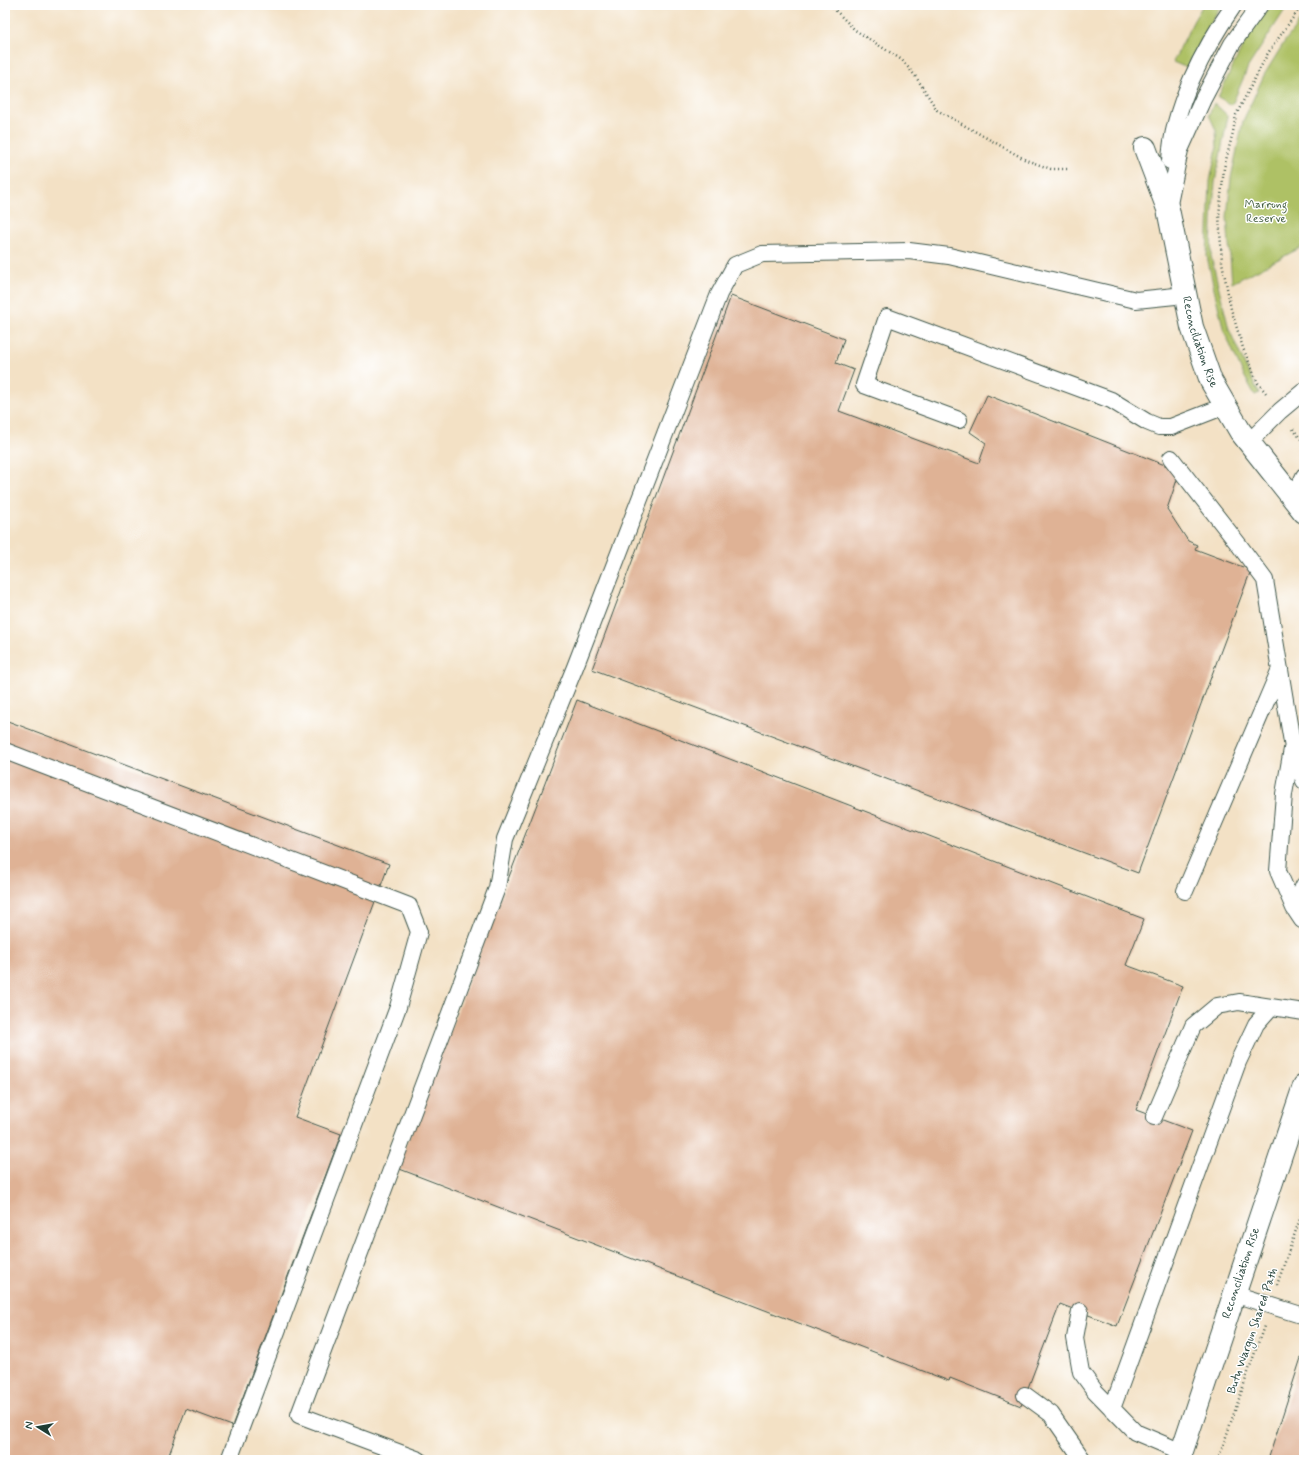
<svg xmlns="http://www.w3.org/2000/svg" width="1309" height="1465" font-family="Mynerve,sans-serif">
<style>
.green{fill:#aec165;stroke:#667f4c}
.building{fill:#dfb295}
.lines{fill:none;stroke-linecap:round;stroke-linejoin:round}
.lane-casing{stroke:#3f564a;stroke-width:18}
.street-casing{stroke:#3f564a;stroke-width:24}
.path{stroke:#3f564a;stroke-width:2.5;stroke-dasharray:1 3;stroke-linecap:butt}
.lane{stroke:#fff;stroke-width:16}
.street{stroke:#fff;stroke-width:22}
.labels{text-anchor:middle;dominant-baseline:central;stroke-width:3;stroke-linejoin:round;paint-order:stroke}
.park-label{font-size:12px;fill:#435e40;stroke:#fff}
.street-label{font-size:12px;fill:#1f3d34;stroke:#fff}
</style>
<rect width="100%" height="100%" fill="#fff"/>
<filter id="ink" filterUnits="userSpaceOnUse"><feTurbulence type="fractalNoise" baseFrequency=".025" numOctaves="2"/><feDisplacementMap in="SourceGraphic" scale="8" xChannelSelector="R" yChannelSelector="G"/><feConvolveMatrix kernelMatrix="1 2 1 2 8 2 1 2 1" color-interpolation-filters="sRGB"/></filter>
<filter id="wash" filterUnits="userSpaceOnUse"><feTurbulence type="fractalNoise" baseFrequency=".012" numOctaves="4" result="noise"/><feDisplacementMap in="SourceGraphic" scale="16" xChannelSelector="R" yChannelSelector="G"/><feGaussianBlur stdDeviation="0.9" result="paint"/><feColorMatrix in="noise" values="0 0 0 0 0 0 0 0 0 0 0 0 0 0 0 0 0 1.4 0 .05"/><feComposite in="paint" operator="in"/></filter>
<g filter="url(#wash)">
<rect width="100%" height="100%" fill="#f3e1c5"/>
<path class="green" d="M 1203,5 L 1222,5 L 1217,12 L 1187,68 L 1173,62 L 1194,20 Z
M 1271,5 L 1288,5 L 1248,67 L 1232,105 L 1218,97 C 1233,66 1248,31 1271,5 Z
M 1304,16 L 1304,246 L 1232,283 L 1227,217 L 1231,178 L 1243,121 L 1264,75 L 1285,41 Z
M 1214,103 L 1228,116 L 1215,182 L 1212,221 L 1211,256 L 1229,329 L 1247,370 L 1259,393 L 1255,395 L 1242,372 L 1224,331 L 1214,289 L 1207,256 L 1210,181 L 1217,148 L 1216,130 L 1209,115 Z"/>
<g id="blocks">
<path class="building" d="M 731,296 L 844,339 L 836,363 L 854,370 L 839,411 L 979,463 L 986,443 L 970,432 L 987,395 L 1180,471 L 1167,509 L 1188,541 L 1197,545 L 1195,549 L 1251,570 L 1138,873 L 592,669 Z
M 577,700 L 1144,919 L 1126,965 L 1183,986 L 1136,1110 L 1192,1131 L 1117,1326 L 1060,1304 L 1021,1406 L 950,1378 L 949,1381 L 397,1168 Z
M 5,720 L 389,864 L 295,1117 L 341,1134 L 232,1426 L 186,1409 L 167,1460 L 5,1460 Z
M 1301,1358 L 1304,1358 L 1304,1460 L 1268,1460 Z"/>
</g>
</g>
<g filter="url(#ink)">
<use href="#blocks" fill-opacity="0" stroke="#3f564a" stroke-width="1"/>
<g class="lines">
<g class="lane-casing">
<path id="lane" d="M 1170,161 C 1172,108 1204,48 1234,5
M 1168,209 L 1180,150 L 1203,99 L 1232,44 L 1260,5
M 959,420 L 864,385 L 887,317 L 1111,400 L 1147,422 L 1159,427 L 1171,427 L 1225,406
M 1249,442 L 1280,411 L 1304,391
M 1171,458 L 1239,545 L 1265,580 L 1293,748 L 1304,781
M 1294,498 L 1304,476
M 1292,749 L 1284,794 L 1278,871 L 1294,908 L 1302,920 L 1304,921
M 5,751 L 409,906 L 419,932 L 398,1007 L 229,1460
M 1185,891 L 1280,669
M 1294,908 L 1304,885
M 1154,1117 L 1193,1026 L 1217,1006 L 1239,1002 L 1304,1012
M 1234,1294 L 1304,1316
M 1080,1311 L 1075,1338 L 1081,1372 L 1095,1391 L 1135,1432 L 1182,1452
M 1025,1395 L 1051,1414 L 1083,1460
M 1112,1409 L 1238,1062 L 1256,1024 L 1271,1007
M 419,1460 L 299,1415 L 497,888 L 505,839 L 575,667 L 719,294 L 735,265 L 762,254 L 909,251 L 949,256 L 1136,300 L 1185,295"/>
</g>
<g class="street-casing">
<g id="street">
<path id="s1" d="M 1145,148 L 1168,209 L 1192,327 L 1211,381 L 1240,431 L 1304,512"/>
<path id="s2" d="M 1179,1460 L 1304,1086"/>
</g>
</g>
<path class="path" d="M 830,5 L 855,30 L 902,60 L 916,77 L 937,110 L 1026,160 L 1051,169 L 1069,169
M 1266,393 L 1258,383 L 1243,348 L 1231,309 L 1222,262 L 1219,215 L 1224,168 L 1233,132 L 1236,115 L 1268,53 L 1302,5
M 1293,429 L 1304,443
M 1277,1285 L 1304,1207
M 1218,1460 L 1264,1326"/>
<use href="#lane" class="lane"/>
<use href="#street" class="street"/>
</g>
</g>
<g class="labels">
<g class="park-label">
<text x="1266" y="205">Marrong<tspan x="1266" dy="14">Reserve</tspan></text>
</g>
<g class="street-label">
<text stroke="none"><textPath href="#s1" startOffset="202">Reconciliation Rise</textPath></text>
<text stroke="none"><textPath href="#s2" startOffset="197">Reconciliation Rise</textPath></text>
<text transform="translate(1253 1331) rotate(-71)">Butu Wargun Shared Path</text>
</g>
</g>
<rect width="1309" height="1465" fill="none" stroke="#fff" stroke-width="20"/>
<g transform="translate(38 1427) rotate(281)" stroke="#ffffff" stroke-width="3" paint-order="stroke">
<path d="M0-3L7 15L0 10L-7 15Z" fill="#1f3d34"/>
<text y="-6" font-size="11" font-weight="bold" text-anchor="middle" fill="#1f3d34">N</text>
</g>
</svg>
